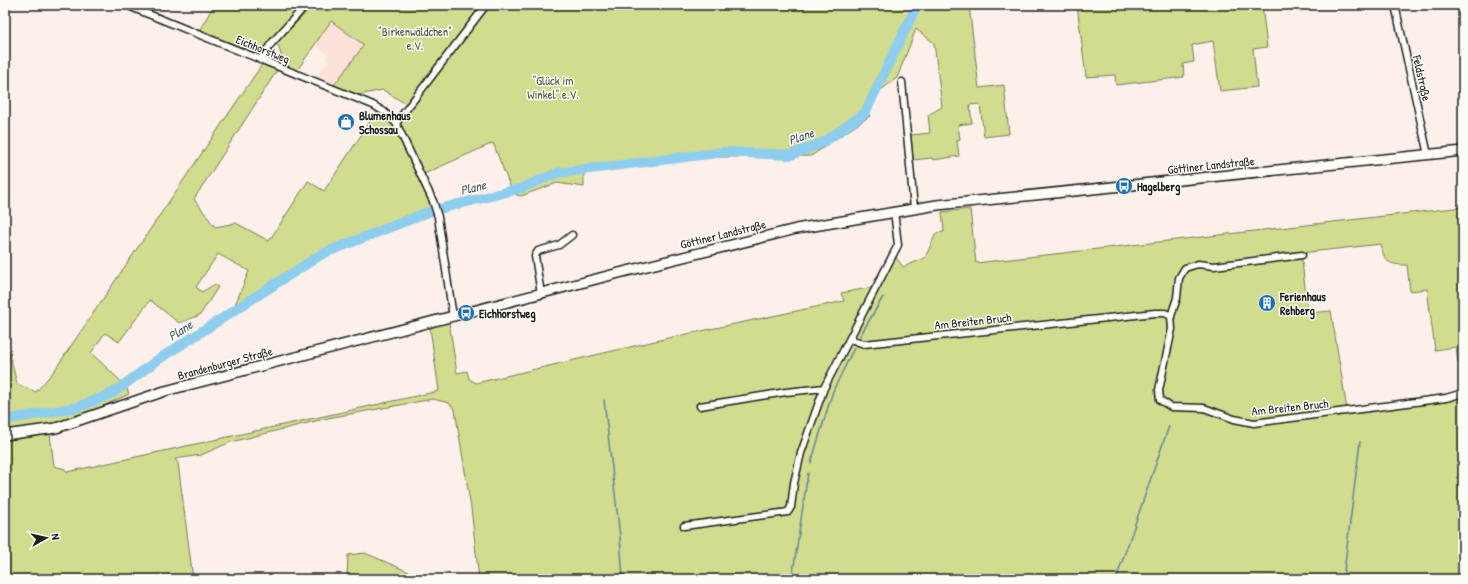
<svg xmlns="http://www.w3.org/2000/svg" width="1468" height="584" font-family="'Patrick Hand',sans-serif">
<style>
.built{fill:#fde2da}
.green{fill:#d1dc8f;stroke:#767c56}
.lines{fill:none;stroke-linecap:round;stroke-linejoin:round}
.stream{stroke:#60869a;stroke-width:1.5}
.river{stroke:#8dcdee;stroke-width:10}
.street-casing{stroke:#1c1c1c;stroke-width:9}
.secondary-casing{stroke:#1c1c1c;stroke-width:12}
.street{stroke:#fdfcf7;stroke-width:6}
.secondary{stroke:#fdfcf7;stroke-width:9}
.labels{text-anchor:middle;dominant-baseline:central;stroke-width:3;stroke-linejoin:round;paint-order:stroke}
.park-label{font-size:12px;fill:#52563e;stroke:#fdfcf7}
.street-label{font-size:12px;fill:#1c1c1c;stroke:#fdfcf7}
.poi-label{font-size:12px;font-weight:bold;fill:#1c1c1c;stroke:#fdfcf7;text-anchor:start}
.water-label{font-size:13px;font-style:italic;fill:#445a66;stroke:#fdfcf7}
</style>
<rect width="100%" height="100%" fill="#fdf0ea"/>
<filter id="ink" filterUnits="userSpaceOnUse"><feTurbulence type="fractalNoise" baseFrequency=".025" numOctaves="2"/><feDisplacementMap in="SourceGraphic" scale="8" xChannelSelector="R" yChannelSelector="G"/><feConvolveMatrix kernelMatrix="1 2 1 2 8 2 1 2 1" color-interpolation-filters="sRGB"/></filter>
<g filter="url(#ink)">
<path class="built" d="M 331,21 L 364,45 L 334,85 L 316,77 L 329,61 L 325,58 L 327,54 L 314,45 Z"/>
<path class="green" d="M 214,5 L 302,5 L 286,22 L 259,55 L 202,34 L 200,29 Z
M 319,5 L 484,5 L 406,104 L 383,90 L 358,95 L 334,85 L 364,45 L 331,21 L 296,72 L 283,64 L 279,47 L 276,43 L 304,15 L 310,6 L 315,9 Z
M 490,5 L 969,5 L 979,88 L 1004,85 L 1009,134 L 984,137 L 980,104 L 970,105 L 972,123 L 958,125 L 960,139 L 957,140 L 959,156 L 933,160 L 932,158 L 913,160 L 911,135 L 930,133 L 928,115 L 942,107 L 934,43 L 916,29 L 897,78 L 877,93 L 867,111 L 870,116 L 811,156 L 720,157 L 657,162 L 584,173 L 584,187 L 557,183 L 521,196 L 513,194 L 493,143 L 424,174 L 399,123 L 429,81 Z
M 1077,5 L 1262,5 L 1267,47 L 1253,49 L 1257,87 L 1220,91 L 1213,41 L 1192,45 L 1194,62 L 1183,64 L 1184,77 L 1116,85 L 1115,75 L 1086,77 Z
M 271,48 L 275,52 L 275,62 L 268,59 L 267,56 Z
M 263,63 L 278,69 L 194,199 L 215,227 L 236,223 L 269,241 L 308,181 L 324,191 L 377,111 L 392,123 L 434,212 L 322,255 L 230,317 L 249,271 L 218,254 L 196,287 L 202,292 L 215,284 L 218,287 L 200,315 L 179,323 L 150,300 L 119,342 L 105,333 L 91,353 L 126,386 L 129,394 L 90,412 L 49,426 L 5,431 L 5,335 L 17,384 L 36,392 L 54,371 Z
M 1463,207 L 1463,235 L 1459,235 L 1463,263 L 1463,362 L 1458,362 L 1456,347 L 1435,350 L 1427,289 L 1410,291 L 1407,265 C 1388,265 1384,262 1381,244 L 1301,253 L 1308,313 L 1331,311 L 1347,409 L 1369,410 L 1453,401 L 1463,395 L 1463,579 L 479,579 L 471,508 L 455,410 L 449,403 L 433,399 L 328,418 L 231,442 L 201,455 L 175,459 L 178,463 L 193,579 L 5,579 L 5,440 L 50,434 L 54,466 L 65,469 L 67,472 L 439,391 L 430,328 L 449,322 L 457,373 L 467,371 L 469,379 L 476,383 L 668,338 L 844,301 L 841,293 L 879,286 L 895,256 L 903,267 L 925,258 L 936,233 L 944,232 L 942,212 L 970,209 L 976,263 Z
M 365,553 L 409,572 L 452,579 L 345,579 L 347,576 L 348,555 Z"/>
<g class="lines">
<path class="stream" d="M 860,336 L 883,297
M 604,400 L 620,537 L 623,579
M 811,463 L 833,391 L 854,348
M 792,579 L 808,473
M 1116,579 L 1169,426
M 1343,579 L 1360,442"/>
<path class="river" d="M 5,420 L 78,407 L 113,393 L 156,361 L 322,254 L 431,211 L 522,188 L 557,173 L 725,152 L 791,155 L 824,142 L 865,113 L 917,5"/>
<g class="street-casing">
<path id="street" d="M 126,5 L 373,105 L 383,111 L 396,123 L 433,201 L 438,217 L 453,317
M 1395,5 L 1428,155
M 260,60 L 271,44 L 306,5
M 902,82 L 914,208
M 396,123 L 486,5
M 1302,255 L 1214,266 L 1198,264 L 1185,268 L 1179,278 L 1177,298 L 1171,316 L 1172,329 L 1159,390 L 1160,400 L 1171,407 L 1204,408 L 1234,419 L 1254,423 L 1446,398 L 1463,393
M 541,294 L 535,256 L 538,251 L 559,245 L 572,235
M 850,339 L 864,344 L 1155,313 L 1165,313 L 1171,316
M 700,406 L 786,392 L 824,388
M 684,526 L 788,512 L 791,507 L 794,483 L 801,453 L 824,388 L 898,245 L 894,211"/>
</g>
<g class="secondary-casing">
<path id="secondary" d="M 5,435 L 56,428 L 165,391 L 623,272 L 796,229 L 937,205 L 1463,151"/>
</g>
<use href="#street" class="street"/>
<use href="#secondary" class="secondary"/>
</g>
</g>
<defs>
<g id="shop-disc" transform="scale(0.9)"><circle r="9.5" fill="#1f6fb2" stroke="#fdfcf7"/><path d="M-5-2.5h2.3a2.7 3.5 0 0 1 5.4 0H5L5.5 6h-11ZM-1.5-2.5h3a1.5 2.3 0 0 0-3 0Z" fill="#fff"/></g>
<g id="bus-disc" transform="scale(0.9)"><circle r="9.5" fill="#1f6fb2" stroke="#fdfcf7"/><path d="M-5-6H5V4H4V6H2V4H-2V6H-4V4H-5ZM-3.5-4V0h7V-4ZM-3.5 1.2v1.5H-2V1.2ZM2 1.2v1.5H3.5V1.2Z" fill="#fff"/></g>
<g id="building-disc" transform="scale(0.9)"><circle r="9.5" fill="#1f6fb2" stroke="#fdfcf7"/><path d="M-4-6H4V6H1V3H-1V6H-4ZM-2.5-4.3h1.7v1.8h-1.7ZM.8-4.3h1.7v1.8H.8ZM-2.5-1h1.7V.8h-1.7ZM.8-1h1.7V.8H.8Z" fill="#fff"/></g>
</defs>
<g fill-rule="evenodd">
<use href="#shop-disc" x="346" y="122"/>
<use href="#bus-disc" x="1124" y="186"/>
<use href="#building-disc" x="1267" y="303"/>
<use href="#bus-disc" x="466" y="313"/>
</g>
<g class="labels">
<g class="park-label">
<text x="415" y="31">"Birkenwäldchen"<tspan x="415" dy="14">e.V.</tspan></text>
<text x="553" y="80">"Glück im<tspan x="553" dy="14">Winkel" e.V.</tspan></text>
</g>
<g class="street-label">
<text transform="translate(263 49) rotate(22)">Eichhorstweg</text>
<text transform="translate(1422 78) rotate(77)">Feldstraße</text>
<text transform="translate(1211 165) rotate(-6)">Göttiner Landstraße</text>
<text transform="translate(723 234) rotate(-14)">Göttiner Landstraße</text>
<text transform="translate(973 321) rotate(-6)">Am Breiten Bruch</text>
<text transform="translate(225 363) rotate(-15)">Brandenburger Straße</text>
<text transform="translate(1290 407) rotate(-6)">Am Breiten Bruch</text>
</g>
<g class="poi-label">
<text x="359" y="115">Blumenhaus<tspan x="359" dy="14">Schossau</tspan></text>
<text x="1137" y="186">Hagelberg</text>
<text x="1280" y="296">Ferienhaus<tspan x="1280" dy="14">Rehberg</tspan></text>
<text x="479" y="313">Eichhorstweg</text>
</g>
<g class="water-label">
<text transform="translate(801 136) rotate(-19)">Plane</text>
<text transform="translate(473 187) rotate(-14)">Plane</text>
<text transform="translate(180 330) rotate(-33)">Plane</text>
</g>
</g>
<rect width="1468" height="584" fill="none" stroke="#fdfcf7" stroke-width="20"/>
<rect x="10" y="10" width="1448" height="564" fill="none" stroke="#1c1c1c" stroke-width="1.5" filter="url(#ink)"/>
<g transform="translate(46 538) rotate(82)" stroke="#fdfcf7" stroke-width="3" paint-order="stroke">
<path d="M0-3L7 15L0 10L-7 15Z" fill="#1c1c1c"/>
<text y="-6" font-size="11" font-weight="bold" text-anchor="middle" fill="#1c1c1c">N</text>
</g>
</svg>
